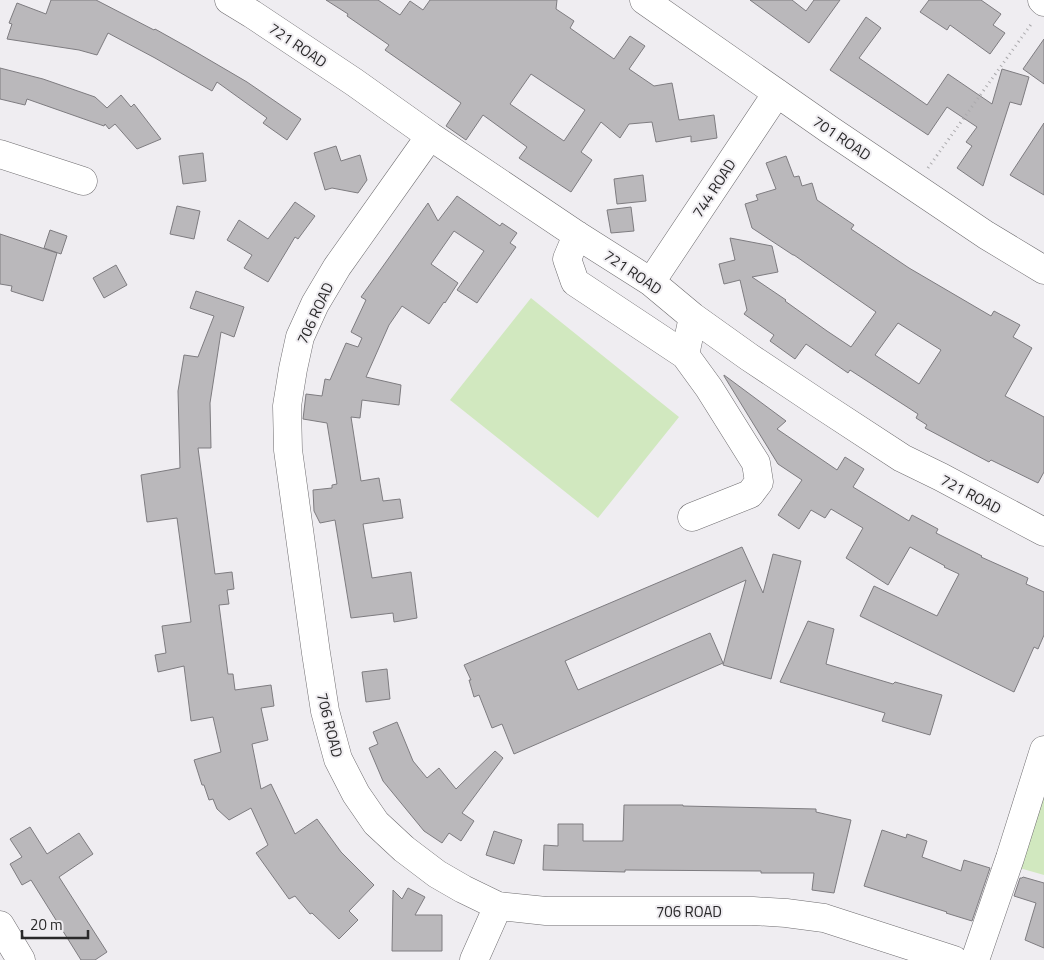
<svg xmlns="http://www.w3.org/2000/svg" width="1044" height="960" font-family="'Titillium Web',sans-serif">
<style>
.green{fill:#d1e8bf}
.building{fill:#bab8bb;stroke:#7e7c80;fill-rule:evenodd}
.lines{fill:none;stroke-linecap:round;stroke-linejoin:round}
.minor-casing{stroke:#6e6c6f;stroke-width:29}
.path{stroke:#abaaad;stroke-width:3;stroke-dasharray:1 4;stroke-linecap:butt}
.minor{stroke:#fff;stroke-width:28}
.labels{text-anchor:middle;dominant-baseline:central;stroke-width:4;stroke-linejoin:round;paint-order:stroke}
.street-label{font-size:15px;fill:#2a292a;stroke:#efedf1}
</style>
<rect width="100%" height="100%" fill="#efedf1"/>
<path class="green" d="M 531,298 L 679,417 L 598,518 L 450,400 Z
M 1044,746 L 1044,875 L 1006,864 Z"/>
<path class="building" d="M 51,0 L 96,0 L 154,30 L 155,29 L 189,48 L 247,82 L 301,119 L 287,140 L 263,123 L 267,118 L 217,82 L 212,91 L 155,58 L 108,33 L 97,55 L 79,50 L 7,39 L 12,24 L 9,23 L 17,3 L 46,14 Z
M 326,0 L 378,0 L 400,15 L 410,1 L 423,10 L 430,0 L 557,0 L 556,9 L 574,21 L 570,28 L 614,59 L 630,36 L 645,46 L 629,69 L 654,86 L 672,83 L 679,120 L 714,115 L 717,138 L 691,142 L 691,136 L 656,142 L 652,122 L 629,124 L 620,138 L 601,122 L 581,152 L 592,160 L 571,192 L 519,158 L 527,147 L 483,115 L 466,140 L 446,126 L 461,103 L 385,50 L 389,45 L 347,16 L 348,14 ZM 531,74 L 585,110 L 564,141 L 510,104 Z
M 750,0 L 792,0 L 806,11 L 814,0 L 840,0 L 809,43 Z
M 929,0 L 981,0 L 1001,14 L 993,25 L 1005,33 L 990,54 L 950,25 L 947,30 L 920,12 Z
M 866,17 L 881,28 L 859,58 L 927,105 L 948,74 L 992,104 L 1002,69 L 1029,77 L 1021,105 L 1010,102 L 983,186 L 957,168 L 972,146 L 966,142 L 977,127 L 947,107 L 928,135 L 830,70 Z
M 1044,39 L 1044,84 L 1023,69 Z
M 0,68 L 43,79 L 95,97 L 107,108 L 121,95 L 131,107 L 134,104 L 161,139 L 137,149 L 115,124 L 109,129 L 105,124 L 104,126 L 27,99 L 25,105 L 0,99 Z
M 1044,123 L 1044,195 L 1010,175 Z
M 336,146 L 341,161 L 360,155 L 367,180 L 358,193 L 332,188 L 325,190 L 314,153 Z
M 203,153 L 206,181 L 183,184 L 179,156 Z
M 786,156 L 794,177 L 799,176 L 802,186 L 812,183 L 817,200 L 854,225 L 851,229 L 909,268 L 991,316 L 994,311 L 1020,325 L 1013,337 L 1032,348 L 1005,396 L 1044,417 L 1044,472 L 1038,483 L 991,460 L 989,462 L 925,428 L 927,425 L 916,418 L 918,414 L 850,370 L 848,373 L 806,344 L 795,359 L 770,341 L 774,335 L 744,314 L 747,310 L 740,280 L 724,284 L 719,264 L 735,260 L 730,238 L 772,246 L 778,272 L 752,277 L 786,300 L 785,301 L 827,331 L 851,347 L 876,312 L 794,255 L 793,255 L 752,228 L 745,204 L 758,200 L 756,195 L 776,189 L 766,163 ZM 898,323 L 941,350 L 919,384 L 875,355 Z
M 643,175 L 646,201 L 617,204 L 614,179 Z
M 457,196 L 500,226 L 502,223 L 517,233 L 510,243 L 516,247 L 477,303 L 457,290 L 484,251 L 454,231 L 431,264 L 458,283 L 445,303 L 444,302 L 429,324 L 402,306 L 389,325 L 366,377 L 401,385 L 399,405 L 362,400 L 360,418 L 351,417 L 361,481 L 379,478 L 383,501 L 400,499 L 403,518 L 363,524 L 372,578 L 411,572 L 417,618 L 394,622 L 393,613 L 351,618 L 335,520 L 320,523 L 314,511 L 313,490 L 332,488 L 332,485 L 337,484 L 327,423 L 303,419 L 306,394 L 322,396 L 325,379 L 330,380 L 346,343 L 358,347 L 362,338 L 351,332 L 366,300 L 361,297 L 428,203 L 438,221 Z
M 295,202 L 315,216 L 298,239 L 295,237 L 268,282 L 244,268 L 252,255 L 227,240 L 239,220 L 268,239 Z
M 177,206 L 200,211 L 194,239 L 170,234 Z
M 631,207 L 634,231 L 611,233 L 607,210 Z
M 50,230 L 67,236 L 61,254 L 44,248 Z
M 0,234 L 57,253 L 43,301 L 11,291 L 12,286 L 0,284 Z
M 116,265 L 127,285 L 104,298 L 93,278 Z
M 196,291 L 244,307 L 234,337 L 221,332 L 210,403 L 211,448 L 198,448 L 215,574 L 232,572 L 234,589 L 227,590 L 229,604 L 219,605 L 228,674 L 233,674 L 235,690 L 271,685 L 274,706 L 261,708 L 268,740 L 252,744 L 261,789 L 271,784 L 295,834 L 317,819 L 341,852 L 374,885 L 349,911 L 358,920 L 339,939 L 312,913 L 310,914 L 295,896 L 289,899 L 256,853 L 268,845 L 251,808 L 229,820 L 217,809 L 213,799 L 209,800 L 204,785 L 202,785 L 194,760 L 221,752 L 213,717 L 191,721 L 184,666 L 158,672 L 155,655 L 166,653 L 162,626 L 191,622 L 177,518 L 147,522 L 141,475 L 180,468 L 178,391 L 184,355 L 198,357 L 214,316 L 190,308 Z
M 724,375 L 786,421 L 777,429 L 837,470 L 845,457 L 864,469 L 853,487 L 909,521 L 912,515 L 938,529 L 936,533 L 982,556 L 981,557 L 1028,578 L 1026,584 L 1044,592 L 1044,635 L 1038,649 L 1034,647 L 1014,692 L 860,616 L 874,586 L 937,616 L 959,574 L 944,567 L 945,566 L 910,547 L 888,585 L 846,558 L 863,528 L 831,509 L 825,518 L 811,510 L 799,529 L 778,515 L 802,480 L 778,464 L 724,376 Z
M 742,547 L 763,593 L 773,554 L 801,561 L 771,679 L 723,665 L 746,580 L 565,661 L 578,690 L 710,633 L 723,663 L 514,754 L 502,724 L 492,728 L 479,695 L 474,697 L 469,680 L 471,680 L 464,665 Z
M 808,621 L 834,629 L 826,664 L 893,684 L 895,682 L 942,695 L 930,735 L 882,721 L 885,713 L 780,682 Z
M 387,669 L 390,699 L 366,702 L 362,672 Z
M 397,722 L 413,761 L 427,778 L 439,768 L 456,789 L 495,751 L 503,758 L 462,813 L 474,821 L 461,841 L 449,833 L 442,843 L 424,831 L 383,781 L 369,748 L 378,744 L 373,732 Z
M 624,805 L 683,805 L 683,806 L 816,809 L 816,812 L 851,820 L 834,893 L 812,890 L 814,873 L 761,873 L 761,871 L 625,870 L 625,872 L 543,870 L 544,845 L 558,846 L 558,824 L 583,824 L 583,841 L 623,841 Z
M 30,827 L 47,854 L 79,833 L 93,854 L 59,877 L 107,952 L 95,960 L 81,960 L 31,880 L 22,885 L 10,864 L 22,857 L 10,839 Z
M 882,830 L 906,838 L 907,834 L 927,841 L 922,857 L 961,871 L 964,860 L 990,868 L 972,921 L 946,913 L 947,912 L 864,886 Z
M 494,831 L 522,840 L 514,864 L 486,855 Z
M 1023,877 L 1044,883 L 1044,948 L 1025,940 L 1036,903 L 1014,896 L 1020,878 L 1022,878 Z
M 408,888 L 425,897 L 415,915 L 442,915 L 442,951 L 392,951 L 393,890 L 402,899 Z"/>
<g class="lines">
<g class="minor-casing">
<path id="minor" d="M 229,0 L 252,14 L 354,82 L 430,136 L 577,235 L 651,282 L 693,317 L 749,357 L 821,405 L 902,458 L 941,477 L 1044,532
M 644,0 L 830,130 L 986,235 L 1044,270
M 1042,0 L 1044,2
M 430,136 L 337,267 L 315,304 L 300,337 L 293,369 L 287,406 L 288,450 L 316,653 L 325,711 L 338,759 L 356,794 L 376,823 L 404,849 L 437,874 L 463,889 L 498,906 L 546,911 L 753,911 L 786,913 L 824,918 L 954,960
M 0,154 L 83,181
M 577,235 L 567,259 L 575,282 L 685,355
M 651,282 L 777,93
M 692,517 L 750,494 L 759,482 L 756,463 L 709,388 L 685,355 L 693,317
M 0,925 L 21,960
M 474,960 L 498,906
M 975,960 L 1010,858 L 1044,750"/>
</g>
<path class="path" d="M 928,168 L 1032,23"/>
<use href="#minor" class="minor"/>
</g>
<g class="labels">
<g class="street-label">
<text transform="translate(298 45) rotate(34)">721 ROAD</text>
<text transform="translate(842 138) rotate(34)">701 ROAD</text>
<text transform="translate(714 188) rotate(-57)">744 ROAD</text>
<text transform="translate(633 272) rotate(34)">721 ROAD</text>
<text transform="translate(315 313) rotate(-65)">706 ROAD</text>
<text transform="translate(971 494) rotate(28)">721 ROAD</text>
<text transform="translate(330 725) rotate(76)">706 ROAD</text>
<text x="689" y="911">706 ROAD</text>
</g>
</g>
<path d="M22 930v8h66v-8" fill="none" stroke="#2a292a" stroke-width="2.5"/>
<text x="30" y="930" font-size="15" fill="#2a292a" stroke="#efedf1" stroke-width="4" paint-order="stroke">20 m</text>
</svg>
